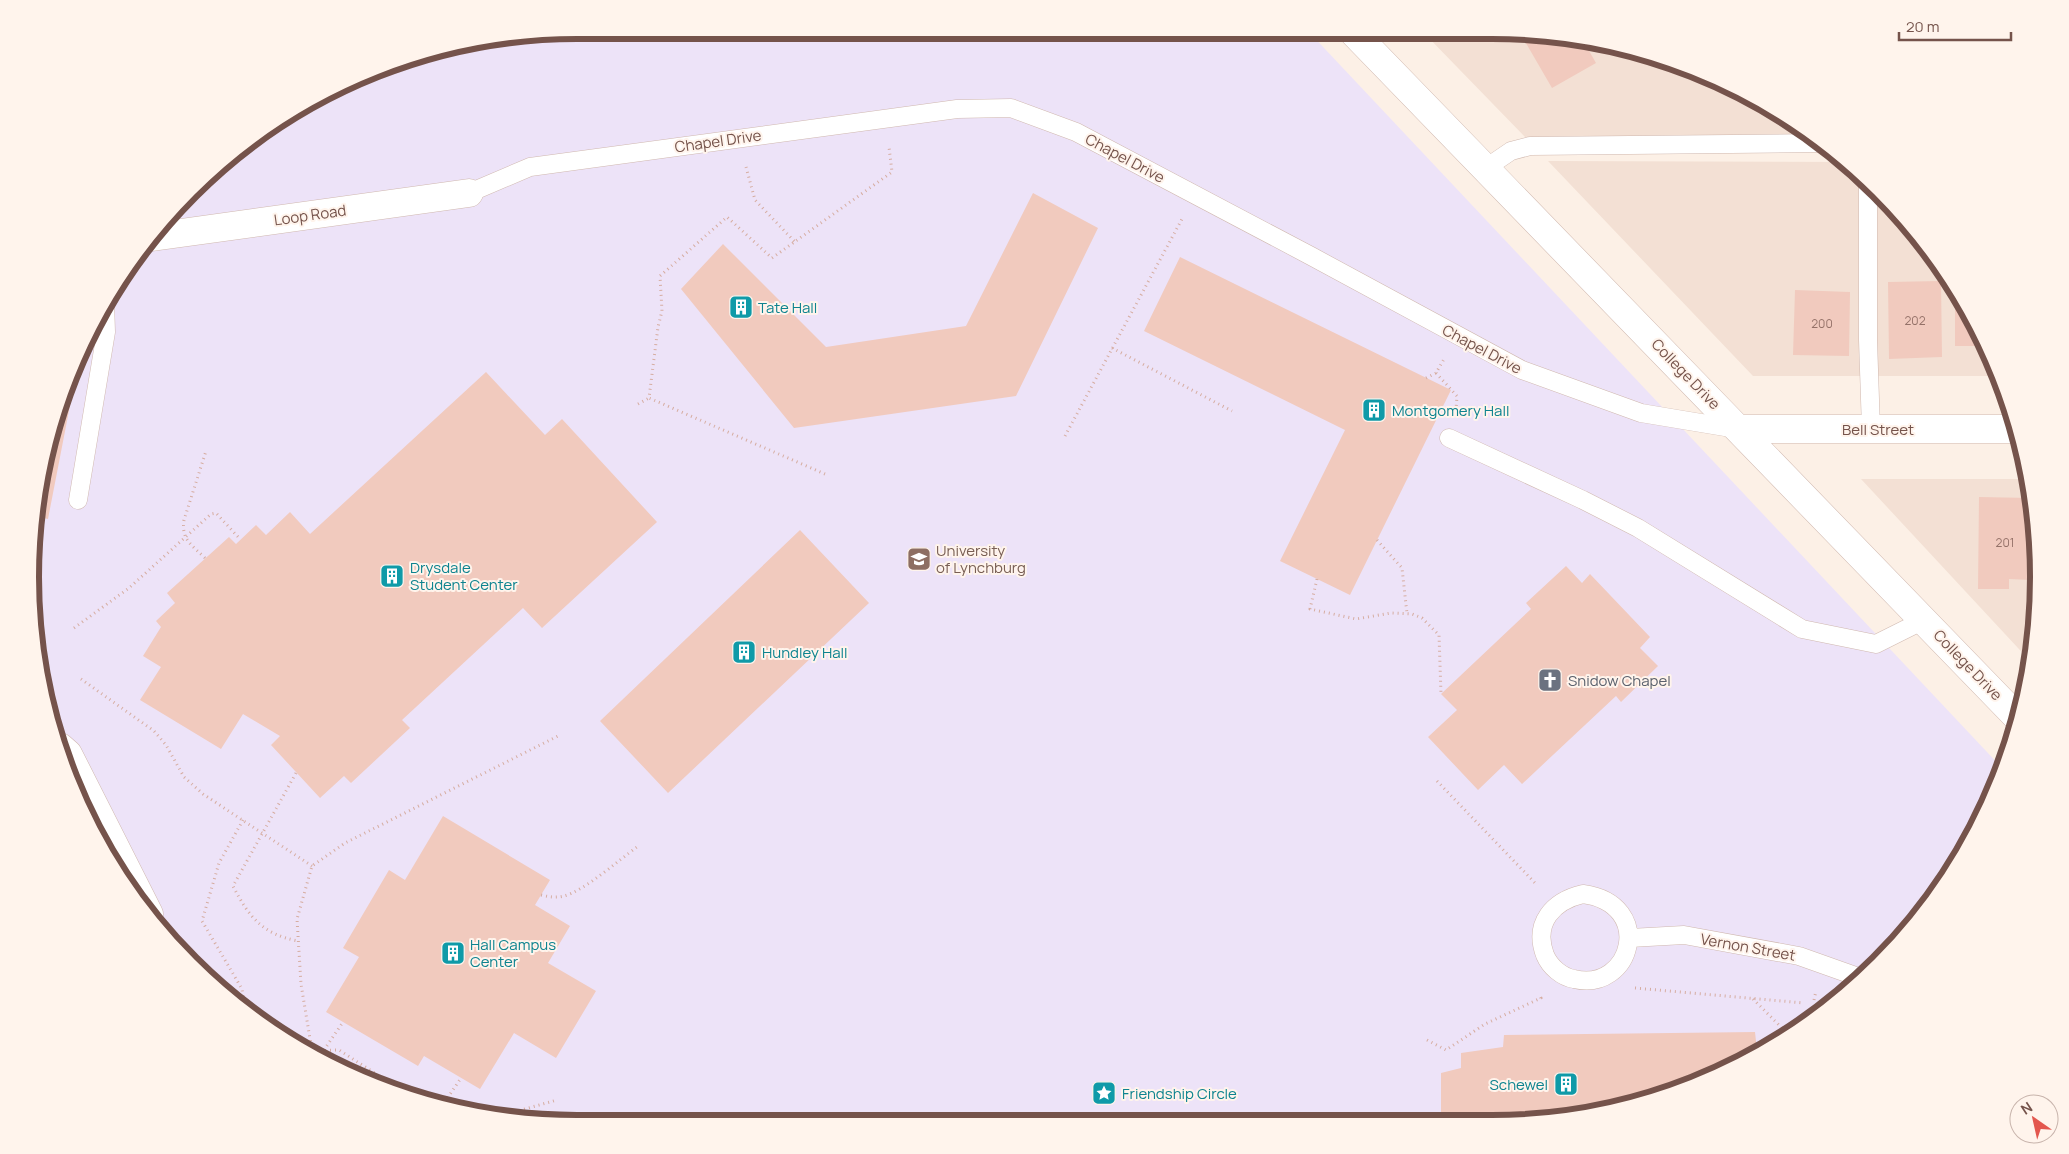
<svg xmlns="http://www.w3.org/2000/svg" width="2069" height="1154" font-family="Manrope,sans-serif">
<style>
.residential{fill:#f3e0d4}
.education{fill:#ede3f8}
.building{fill:#f1cabe}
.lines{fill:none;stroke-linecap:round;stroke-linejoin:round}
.service-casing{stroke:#d0b8af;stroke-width:19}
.minor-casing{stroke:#d0b8af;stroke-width:29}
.path{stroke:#d6ada1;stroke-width:3;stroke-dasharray:1 4;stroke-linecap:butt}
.service{stroke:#fff;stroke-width:18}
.minor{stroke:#fff;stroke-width:28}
.labels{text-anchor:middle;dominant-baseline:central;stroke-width:4;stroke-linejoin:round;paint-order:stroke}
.number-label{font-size:12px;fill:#947168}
.street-label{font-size:15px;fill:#75534b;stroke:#fff4ec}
.culture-label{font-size:15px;fill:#0d838f;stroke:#fff4ec;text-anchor:start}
.education-label{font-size:15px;fill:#785e54;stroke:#fff4ec;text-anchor:start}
.worship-label{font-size:15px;fill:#5b616d;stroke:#fff4ec;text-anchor:start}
.rim{fill:none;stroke:#75534b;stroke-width:6}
</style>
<rect width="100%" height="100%" fill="#fcf0e6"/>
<path class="residential" d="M 1527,31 L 1668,59 L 1766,103 L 1819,141 L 1529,141 L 1423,32 Z
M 1548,161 L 1847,162 L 1926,244 L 1983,335 L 1998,376 L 1753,376 Z
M 1861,479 L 2028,479 L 2038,542 L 2034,649 L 2031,662 Z"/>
<path class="education" d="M 1309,32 L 2003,769 L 1966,851 L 1879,964 L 1796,1032 L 1668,1095 L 1563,1119 L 542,1123 L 435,1105 L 303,1051 L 217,988 L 166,937 L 103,851 L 70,782 L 41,684 L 31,612 L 35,506 L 49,435 L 86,335 L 122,273 L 190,190 L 244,143 L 335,87 L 401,59 L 505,35 Z"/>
<path class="building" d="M 1519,31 L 1584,42 L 1596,63 L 1552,88 Z
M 1033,193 L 1098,228 L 1016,396 L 794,428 L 681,289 L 723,244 L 826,347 L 966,326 Z
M 1180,257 L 1451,390 L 1350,595 L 1280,561 L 1345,430 L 1144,331 Z
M 1941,281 L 1942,357 L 1889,359 L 1888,282 Z
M 1795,290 L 1850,292 L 1849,356 L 1793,355 Z
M 1955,294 L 1957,294 L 1983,335 L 1987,346 L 1955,346 Z
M 486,372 L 545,435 L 562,419 L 657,522 L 542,628 L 523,608 L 402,720 L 410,728 L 351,783 L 344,776 L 320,798 L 271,745 L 280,736 L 243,714 L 221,749 L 140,700 L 161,667 L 143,656 L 161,627 L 156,621 L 175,603 L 167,593 L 229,537 L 236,544 L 256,525 L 266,535 L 290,512 L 310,534 Z
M 66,389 L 73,390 L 48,519 L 34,516 L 35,506 L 49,435 Z
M 1979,497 L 2031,498 L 2031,580 L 2009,579 L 2009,589 L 1978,589 Z
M 800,530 L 869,603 L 668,793 L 600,721 Z
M 1566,566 L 1582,583 L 1590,574 L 1650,637 L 1640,648 L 1658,666 L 1621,702 L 1616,696 L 1522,784 L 1504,765 L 1478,790 L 1428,737 L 1457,710 L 1441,694 L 1531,609 L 1526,603 Z
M 443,816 L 550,880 L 535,905 L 570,926 L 548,963 L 596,991 L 556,1058 L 514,1033 L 480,1089 L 424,1056 L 418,1066 L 326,1012 L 359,957 L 343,948 L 389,870 L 405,880 Z
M 1755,1032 L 1757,1051 L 1668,1095 L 1563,1119 L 1441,1120 L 1441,1073 L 1461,1068 L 1461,1053 L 1503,1047 L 1504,1035 Z"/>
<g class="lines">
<g class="service-casing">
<path id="service" d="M 1486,168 L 1511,151 L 1530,146 L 1821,143
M 1868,182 L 1868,340 L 1871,429
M 469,193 L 530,167 L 957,109 L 1011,108 L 1076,132 L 1311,256 L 1522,370 L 1641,413 L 1737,429
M 1449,438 L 1583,500 L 1638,528 L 1802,629 L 1876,644 L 1924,620
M 78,500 L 106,332 L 105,302
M 1583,894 C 1656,904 1632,993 1574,979 C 1562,977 1550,967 1545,955 C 1533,923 1553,901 1583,894 Z
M 1630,938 L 1684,935 L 1799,956 L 1861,978"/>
</g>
<g class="minor-casing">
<path id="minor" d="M 1353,32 L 2018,718
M 152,237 L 469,193
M 1739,429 L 2018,429
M 60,747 L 68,754 L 149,914"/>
</g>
<path class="path" d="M 746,167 L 755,200 L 795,242
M 1112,348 L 1232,411
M 1436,373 L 1457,396 L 1456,410
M 1426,378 L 1436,373 L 1444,359
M 638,404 L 649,398
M 1065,436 L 1182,219
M 825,474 L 649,398 L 658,327 L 662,311 L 660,276 L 727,217 L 772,258 L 892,172 L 889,147
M 1377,540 L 1402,568 L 1407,614
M 205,558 C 192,545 181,540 184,520 L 206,451
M 1317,579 L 1310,609 L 1356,619 L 1391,613 L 1412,614 L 1422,618 L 1439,635 L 1441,694
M 74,628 L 129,588 L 211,514 L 216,513 L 240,539
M 81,679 L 154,731 L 166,745 L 184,777 L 203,794 L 312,866
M 296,773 L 233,886 C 249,917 262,934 298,941
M 1437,781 L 1537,885
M 243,820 L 219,863 L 202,921 L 242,989 L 245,1009
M 541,895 C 549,897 556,898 564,896 C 584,891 619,860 637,847
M 1635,988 L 1804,1003
M 1753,999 L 1789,1035
M 1814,1000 L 1816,991
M 1427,1040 L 1446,1050 L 1485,1024 L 1541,998 L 1540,996
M 324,1050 L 343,1022
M 305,1051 L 339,1050 L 407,1094
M 312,1051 L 301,984 L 297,919 L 312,866 L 345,843 L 558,736
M 442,1106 L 461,1078
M 500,1116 L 557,1100"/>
<use href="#service" class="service"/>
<use href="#minor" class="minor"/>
</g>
<defs>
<g id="building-square" transform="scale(1.25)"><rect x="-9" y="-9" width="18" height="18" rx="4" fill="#0f9aa8" stroke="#fff4ec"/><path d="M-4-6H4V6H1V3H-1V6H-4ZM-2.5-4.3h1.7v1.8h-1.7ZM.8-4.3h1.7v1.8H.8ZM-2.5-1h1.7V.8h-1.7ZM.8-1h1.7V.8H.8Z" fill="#fff"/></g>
<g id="university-square" transform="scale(1.25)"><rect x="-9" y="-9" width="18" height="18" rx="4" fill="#8d6e63" stroke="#fff4ec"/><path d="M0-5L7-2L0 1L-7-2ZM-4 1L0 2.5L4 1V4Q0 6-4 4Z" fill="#fff"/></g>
<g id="church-square" transform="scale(1.25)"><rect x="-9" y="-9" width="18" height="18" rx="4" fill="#6b7280" stroke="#fff4ec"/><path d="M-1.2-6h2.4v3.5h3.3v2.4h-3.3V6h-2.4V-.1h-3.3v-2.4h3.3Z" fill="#fff"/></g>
<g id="sight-square" transform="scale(1.25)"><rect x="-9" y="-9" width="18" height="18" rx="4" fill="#0f9aa8" stroke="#fff4ec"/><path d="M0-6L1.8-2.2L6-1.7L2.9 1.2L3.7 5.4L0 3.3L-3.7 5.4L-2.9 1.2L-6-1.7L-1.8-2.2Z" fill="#fff"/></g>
</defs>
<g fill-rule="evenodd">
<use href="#building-square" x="741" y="307"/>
<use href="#building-square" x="1374" y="410"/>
<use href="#university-square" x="919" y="559"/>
<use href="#building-square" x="392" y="576"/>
<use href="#building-square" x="744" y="652"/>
<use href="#church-square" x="1550" y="680"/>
<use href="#building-square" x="453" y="953"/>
<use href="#building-square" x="1566" y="1084"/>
<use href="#sight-square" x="1104" y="1093"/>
</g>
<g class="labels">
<g class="number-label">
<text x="1915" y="320">202</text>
<text x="1822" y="323">200</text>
<text x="2005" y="542">201</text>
</g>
<g class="street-label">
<text transform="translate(718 141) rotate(-8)">Chapel Drive</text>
<text transform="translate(1125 158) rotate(28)">Chapel Drive</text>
<text transform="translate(310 215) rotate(-8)">Loop Road</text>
<text transform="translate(1482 349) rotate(28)">Chapel Drive</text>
<text transform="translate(1686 374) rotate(46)">College Drive</text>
<text x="1878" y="429">Bell Street</text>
<text transform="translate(1968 665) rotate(46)">College Drive</text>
<text transform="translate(1748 947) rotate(10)">Vernon Street</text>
</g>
<g class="culture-label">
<text x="758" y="307">Tate Hall</text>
<text x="1392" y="410">Montgomery Hall</text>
<text x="410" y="567">Drysdale<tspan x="410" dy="17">Student Center</tspan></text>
<text x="762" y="652">Hundley Hall</text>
<text x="470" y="944">Hall Campus<tspan x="470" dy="17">Center</tspan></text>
<text x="1548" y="1084" text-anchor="end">Schewel</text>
<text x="1122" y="1093">Friendship Circle</text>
</g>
<g class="education-label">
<text x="936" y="550">University<tspan x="936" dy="17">of Lynchburg</tspan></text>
</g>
<g class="worship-label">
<text x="1568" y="680">Snidow Chapel</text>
</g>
</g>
<path d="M0 0H2069V1154H0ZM577 39H1492A538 538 0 0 1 2030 577V577A538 538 0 0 1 1492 1115H577A538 538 0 0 1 39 577V577A538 538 0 0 1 577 39Z" fill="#fff4ec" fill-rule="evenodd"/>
<path class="rim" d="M577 39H1492A538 538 0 0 1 2030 577V577A538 538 0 0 1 1492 1115H577A538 538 0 0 1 39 577V577A538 538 0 0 1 577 39Z"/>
<g transform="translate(2034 1119) rotate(326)"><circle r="24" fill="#fff4ec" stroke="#c8b4ac"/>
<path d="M0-4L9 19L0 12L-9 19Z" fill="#e3574e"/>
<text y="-8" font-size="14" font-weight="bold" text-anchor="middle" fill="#75534b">N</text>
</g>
<path d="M1899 32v8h112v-8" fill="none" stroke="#75534b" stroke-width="2.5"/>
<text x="1906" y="32" font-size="15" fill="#75534b" stroke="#fff4ec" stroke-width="4" paint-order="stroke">20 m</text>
</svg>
